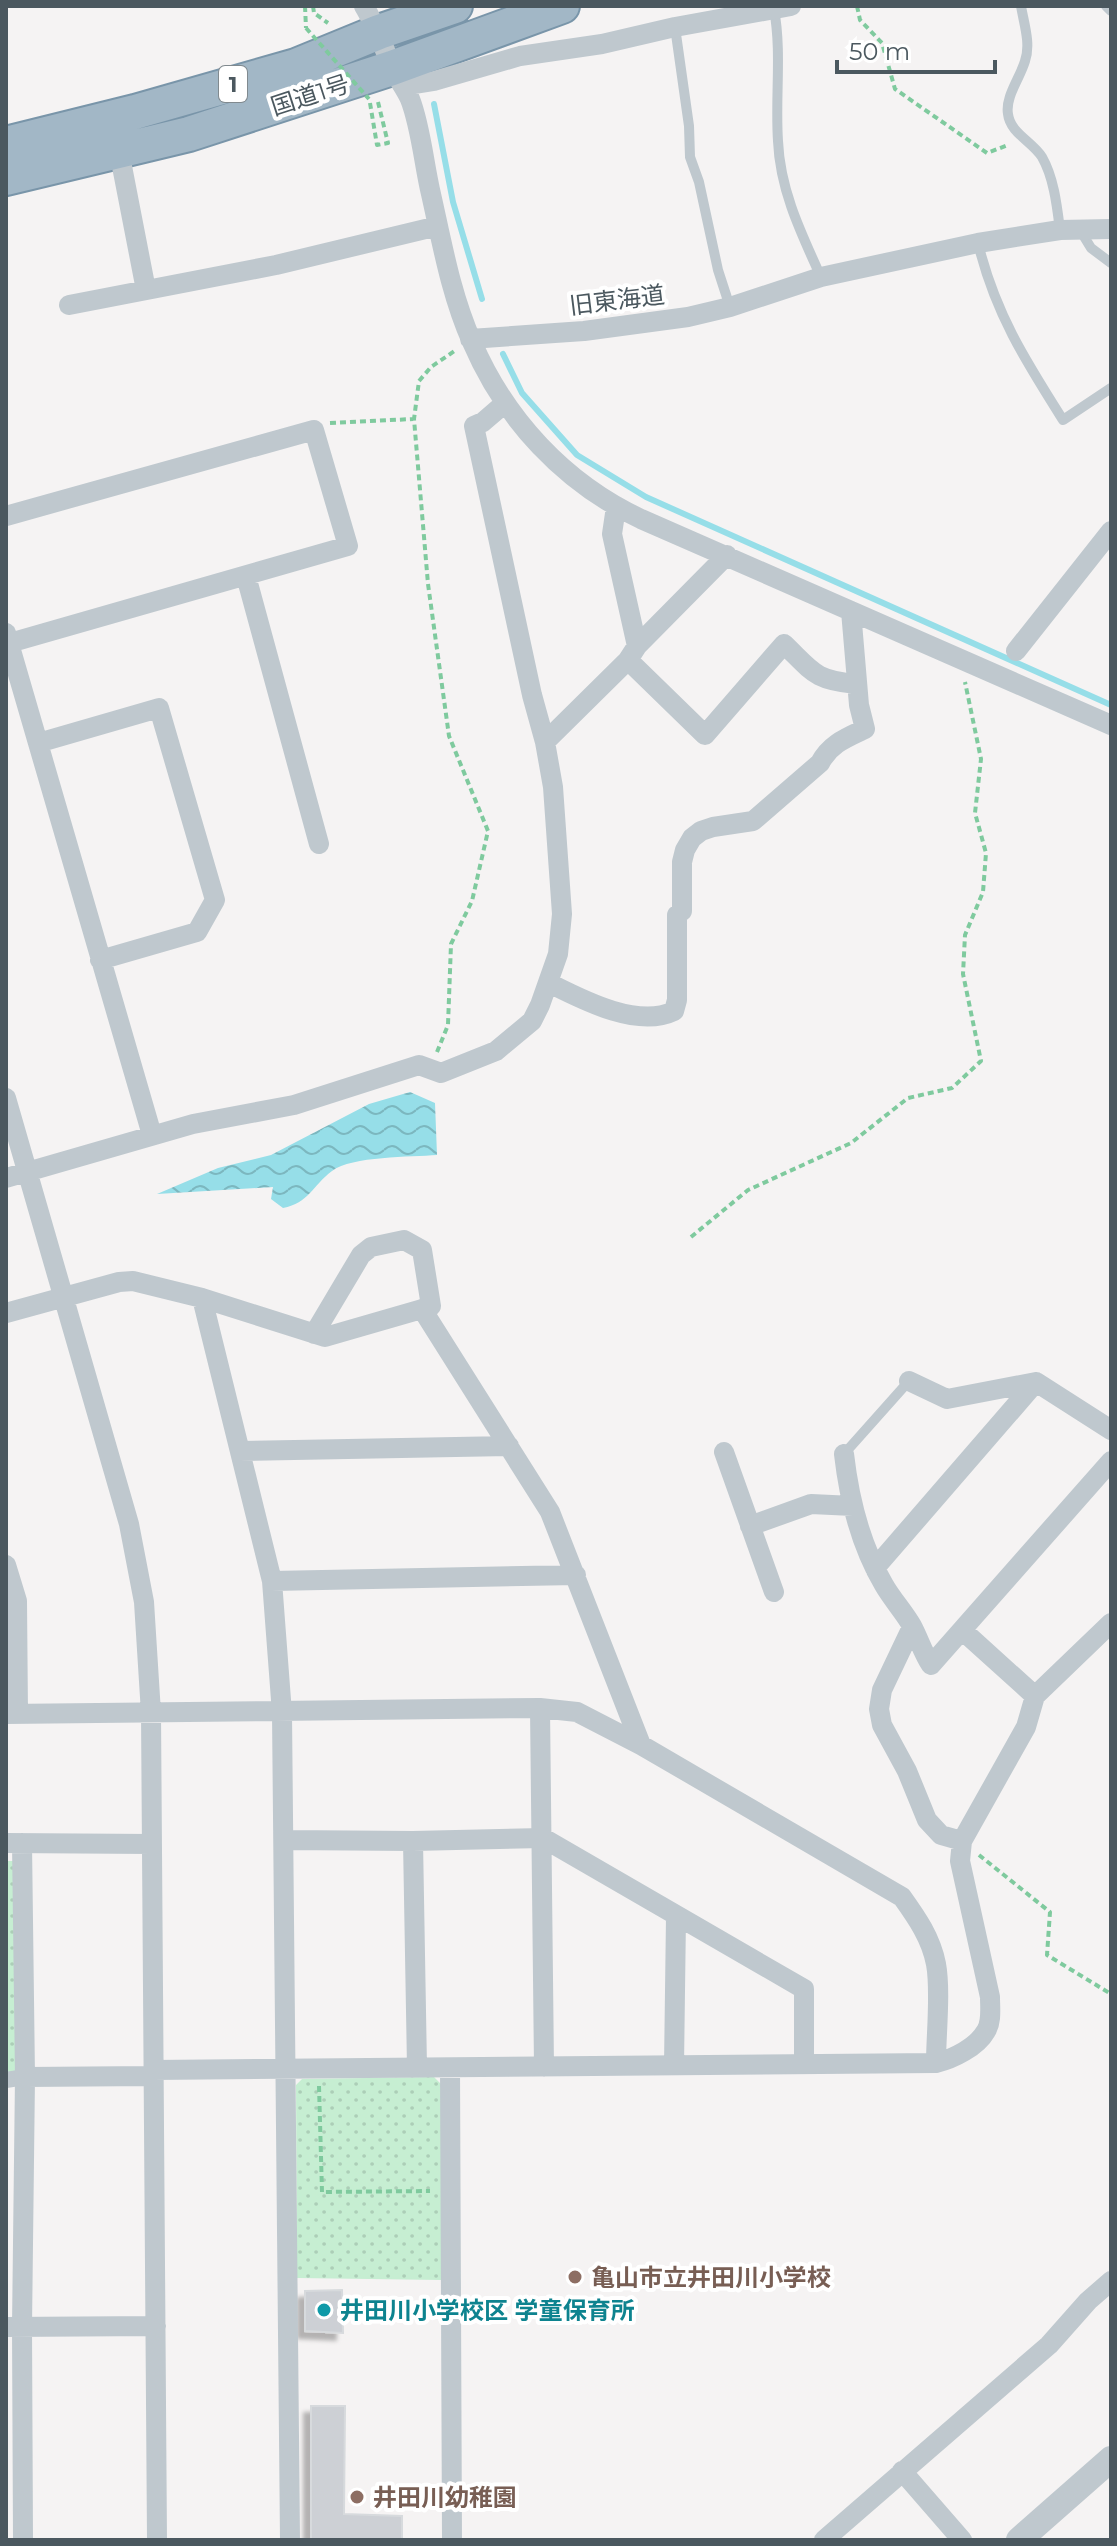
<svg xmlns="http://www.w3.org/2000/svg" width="1117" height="2546" font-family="Montserrat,'Noto Sans JP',sans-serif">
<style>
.grass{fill:url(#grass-dots)}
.water{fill:url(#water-waves)}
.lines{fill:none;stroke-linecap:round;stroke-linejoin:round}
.stream{stroke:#96dee8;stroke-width:6}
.building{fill:#cdd0d5;stroke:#d7dadd;stroke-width:2;filter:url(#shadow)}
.trunk-casing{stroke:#7995a9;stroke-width:38}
.path{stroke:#7fca9e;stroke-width:4;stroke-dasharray:6 4;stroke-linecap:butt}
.service{stroke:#bfc8ce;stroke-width:10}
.pedestrian{stroke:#bfc8ce;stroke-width:16}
.minor{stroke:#bfc8ce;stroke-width:20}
.tertiary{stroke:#bfc8ce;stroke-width:26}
.trunk{stroke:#a2b7c6;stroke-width:34}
.path-bridge{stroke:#7fca9e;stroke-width:4;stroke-dasharray:6 4;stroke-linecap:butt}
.education-dot{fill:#8d6e63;stroke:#fff;stroke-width:3}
.culture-dot{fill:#0f9aa8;stroke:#fff;stroke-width:3}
.labels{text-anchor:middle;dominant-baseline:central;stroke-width:8;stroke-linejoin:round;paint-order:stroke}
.shield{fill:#fff;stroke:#818a8f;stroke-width:2}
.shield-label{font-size:22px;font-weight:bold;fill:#4b585f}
.street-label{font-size:24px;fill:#4b585f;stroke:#fff}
.education-label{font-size:24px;font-weight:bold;fill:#785e54;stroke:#fff;text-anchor:start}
.culture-label{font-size:24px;font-weight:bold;fill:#0d838f;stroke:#fff;text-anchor:start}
</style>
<defs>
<pattern id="grass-dots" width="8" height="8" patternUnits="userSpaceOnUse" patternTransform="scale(2)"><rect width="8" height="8" fill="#c6eed2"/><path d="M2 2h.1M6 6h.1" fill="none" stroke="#acceb7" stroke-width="1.8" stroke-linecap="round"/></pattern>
<pattern id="water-waves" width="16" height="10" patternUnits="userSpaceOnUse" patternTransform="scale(2)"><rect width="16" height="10" fill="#96dee8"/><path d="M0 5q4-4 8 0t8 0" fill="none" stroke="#7cb7bf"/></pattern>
<filter id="shadow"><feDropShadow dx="-7" dy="7" stdDeviation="2" flood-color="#0004"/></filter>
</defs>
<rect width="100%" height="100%" fill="#f5f3f3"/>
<path class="grass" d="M 6,1861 L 17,1861 L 15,2072 L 6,2073 Z
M 434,2077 L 441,2084 L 441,2280 L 297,2278 L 296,2085 L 302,2079 Z"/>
<path class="water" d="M 410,1092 L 435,1103 L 437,1155 C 411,1157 352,1156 332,1171 C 312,1186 309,1203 283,1208 L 271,1199 L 273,1187 L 157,1194 L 218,1168 L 271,1155 L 369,1104 Z"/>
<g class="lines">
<path class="stream" d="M 434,104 L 453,202 L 482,299
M 503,354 L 522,393 L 577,455 L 646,497 L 1111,705"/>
</g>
<path class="building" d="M 342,2290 L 343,2333 L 305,2331 L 305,2291 Z
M 311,2406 L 345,2406 L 344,2514 L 402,2516 L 402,2540 L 311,2540 Z"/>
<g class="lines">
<g class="trunk-casing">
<path id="trunk" d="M 6,144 L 135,112 L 296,66 L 379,32 L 455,6
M 6,178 L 189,134 L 392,68 L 562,6"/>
</g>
<path class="path" d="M 305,6 L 306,28
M 313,6 L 314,13 L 328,23
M 857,6 L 860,20 L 882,43 L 895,89 L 987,153 L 1008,145
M 370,103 L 377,145 L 388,143 L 378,102
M 330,423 L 413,419
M 437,1052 L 448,1025 L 451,944 L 472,901 L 488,831 L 449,736 L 428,584 L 414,419 L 419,381 L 431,367 L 456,350
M 691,1237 L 748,1190 L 851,1143 L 908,1098 L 952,1088 L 981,1061 L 963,974 L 965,935 L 983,892 L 986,853 L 975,813 L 981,759 L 965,682
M 979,1855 L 1050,1912 L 1047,1955 L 1111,1994
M 319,2086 L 322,2192 L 430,2191"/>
<path class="service" d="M 1021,6 C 1024,24 1031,44 1025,61 C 1020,78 1005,97 1008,114 C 1010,133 1033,142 1042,157 C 1054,178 1057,206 1060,230
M 1106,6 L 1111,11
M 774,9 C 782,53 775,96 778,141 C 780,190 801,233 821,277
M 675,27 L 689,126 L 690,157 L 699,182 L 718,270 L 730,307
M 1080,230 L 1091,248 L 1111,263
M 978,243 C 995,313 1025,360 1063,420 L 1111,388
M 844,1454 L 909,1381"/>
<path class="pedestrian" d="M 6,2080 L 25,2077"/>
<path class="minor" d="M 364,6 C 376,26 383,46 392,67 C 397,78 405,88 410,99 C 421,127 424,165 431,194 C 442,243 451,295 472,342 C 505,419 564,483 641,519 L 1111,725
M 403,86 L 434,81 L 520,56 L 602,44 L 675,27 L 791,6
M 119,151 L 146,290
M 69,305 L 276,265 L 438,226
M 470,339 L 584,331 L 688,317 L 730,307 L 821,277 L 978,243 L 1060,230 L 1111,229
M 505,403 L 483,422 L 474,426 L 532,695 L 545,742
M 616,507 L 612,534 L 637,646
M 6,516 L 314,430 L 348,546 L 6,644
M 246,576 L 319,844
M 6,633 L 152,1135
M 1016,651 L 1111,531
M 628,660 L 705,735 L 784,644 C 813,672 814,680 856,684
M 38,743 L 159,708 L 215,900 L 197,932 L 100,960
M 549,983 C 581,999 637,1029 674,1011 L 677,1000 L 677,915 L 682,911 L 682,862 L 685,850 L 692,838 L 701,831 L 713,827 L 753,821 L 820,763 C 830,744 846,738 865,729 L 859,705 L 851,611
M 6,1098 L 129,1524 L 144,1602 L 151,1713 L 157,2540
M 6,1178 L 193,1124 L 294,1105 L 419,1065 L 441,1073 L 496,1051 L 532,1021 L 540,1005 L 558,954 L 562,914 L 553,787 L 545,742 L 628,660 L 637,646 L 727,555
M 202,1298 L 272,1581 L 282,1713 L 290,2540
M 6,1313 L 119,1282 L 133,1281 L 202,1298 L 325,1337 L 422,1309 L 550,1512 L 641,1745
M 314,1334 L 361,1255 L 371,1247 L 404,1240 L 422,1250 L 431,1306 L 422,1309
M 909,1381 L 947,1399 L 1036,1382 L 1111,1430
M 240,1451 L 509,1446
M 724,1452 L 774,1592
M 844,1454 C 849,1498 861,1546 884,1585 C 892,1599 904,1612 912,1626 C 919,1639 923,1653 931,1665 L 1111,1461
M 750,1526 L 811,1504 L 853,1506
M 6,1565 L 17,1601 L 18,1714
M 875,1568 L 1036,1382
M 272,1581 L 576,1575
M 912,1627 L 882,1690 L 879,1709 L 882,1725 L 907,1771 L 927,1820 L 941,1835 L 962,1841
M 962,1630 L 1035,1696
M 540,1708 L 544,2067
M 6,1714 L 540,1708 L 577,1712 L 641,1745 L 902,1897 C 917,1918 931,1938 936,1964 C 941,1991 936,2035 936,2063
M 285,1840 L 413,1841 L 417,2067
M 413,1841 L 543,1838 L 804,1989 L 804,2064
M 6,1843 L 152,1844
M 22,1843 L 25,2077 L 22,2327 L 23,2540
M 674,2066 L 676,1917
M 450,2068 L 452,2540
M 153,2070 L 936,2063 C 953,2059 977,2047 986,2031 C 992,2022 990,2008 990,1997 L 960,1861 L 962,1841 L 1026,1727 L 1035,1696 L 1111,1623
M 25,2077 L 152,2076
M 6,2327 L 156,2326
M 902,2471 L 962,2540
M 824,2540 L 1049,2345 L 1088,2301 L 1111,2281"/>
<path class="tertiary" d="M 1019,2540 L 1111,2459"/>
<use href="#trunk" class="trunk"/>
<path class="path-bridge" d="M 306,28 L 369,99"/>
</g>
<g class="education-dot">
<circle cx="575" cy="2277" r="8"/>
<circle cx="357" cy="2497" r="8"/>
</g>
<circle class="culture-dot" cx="324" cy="2310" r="8"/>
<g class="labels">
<rect class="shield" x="219" y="66" width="28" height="36" rx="6"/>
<g class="shield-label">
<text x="233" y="84">1</text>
</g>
<g class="street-label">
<text transform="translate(310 95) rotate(-18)">国道1号</text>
<text transform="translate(617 300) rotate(-7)">旧東海道</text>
</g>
<g class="education-label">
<text x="591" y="2277">亀山市立井田川小学校</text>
<text x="373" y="2497">井田川幼稚園</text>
</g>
<g class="culture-label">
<text x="340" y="2310">井田川小学校区 学童保育所</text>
</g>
</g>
<rect width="1117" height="2546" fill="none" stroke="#4b585f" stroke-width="16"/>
<path d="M837 60v12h158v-12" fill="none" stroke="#4b585f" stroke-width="4"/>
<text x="849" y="60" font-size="24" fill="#4b585f" stroke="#ffffff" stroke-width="6" paint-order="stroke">50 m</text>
</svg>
